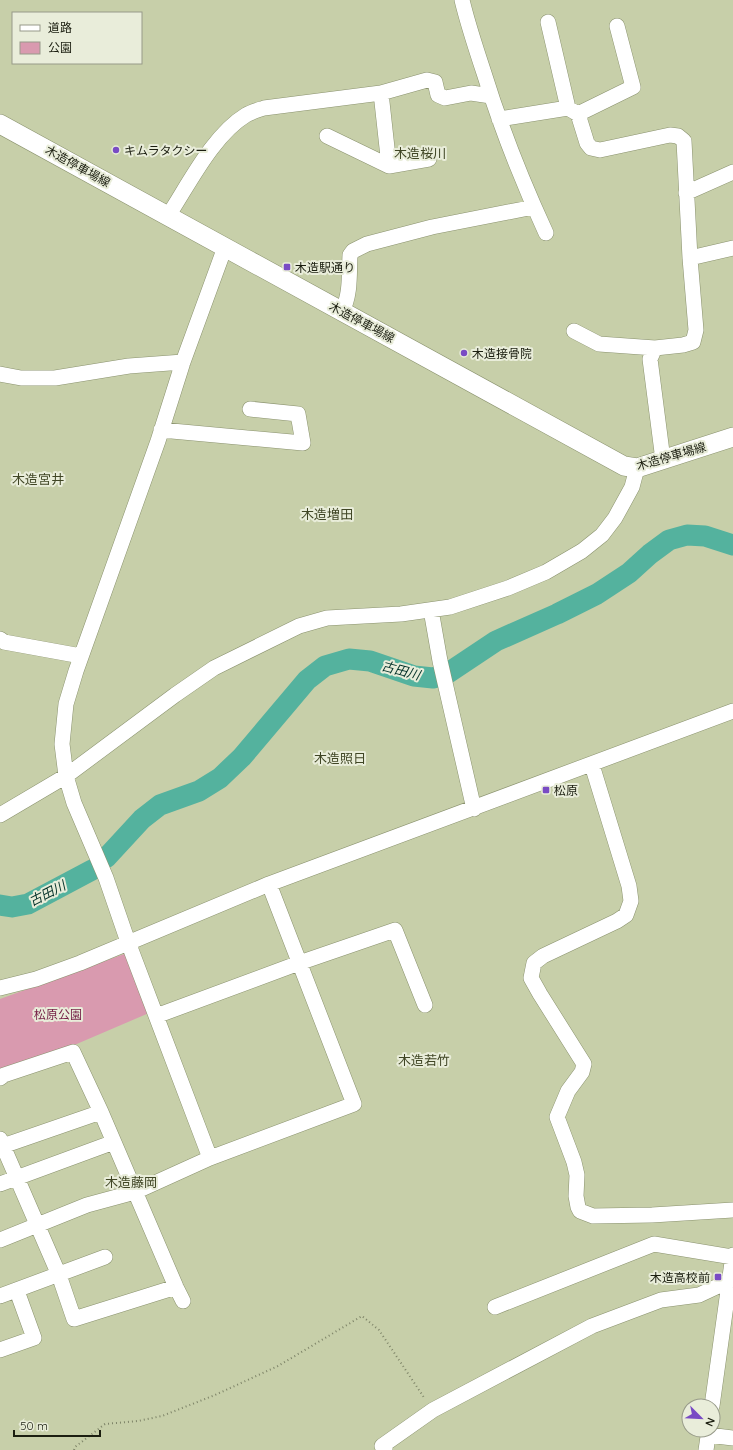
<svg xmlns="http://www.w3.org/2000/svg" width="733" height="1450" font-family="Quicksand,'Noto Sans JP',sans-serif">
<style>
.green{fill:#d99aaf}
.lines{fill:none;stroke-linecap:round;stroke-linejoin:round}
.river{stroke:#54b29e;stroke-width:21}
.minor-casing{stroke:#8a926e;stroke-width:16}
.major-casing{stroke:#8a926e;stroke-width:20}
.path{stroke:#7e8468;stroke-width:2;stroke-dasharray:1 3;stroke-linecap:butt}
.minor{stroke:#fff;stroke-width:15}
.major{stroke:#fff;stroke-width:19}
.poi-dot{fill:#794bc4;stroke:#e9edda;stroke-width:1.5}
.labels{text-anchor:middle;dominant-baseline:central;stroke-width:4;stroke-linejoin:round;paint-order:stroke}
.poi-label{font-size:12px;fill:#1b1e10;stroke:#e9edda;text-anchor:start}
.street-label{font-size:12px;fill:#1b1e10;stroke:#e9edda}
.park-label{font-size:12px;fill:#741e45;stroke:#e9edda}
.neighbourhood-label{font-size:13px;fill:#404625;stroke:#e9edda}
.water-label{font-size:13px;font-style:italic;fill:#04322a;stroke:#e9edda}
</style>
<rect width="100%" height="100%" fill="#c7cfa9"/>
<path class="green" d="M 127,953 L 149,1013 L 72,1046 L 0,1072 L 0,999 Z"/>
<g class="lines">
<path class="river" d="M 106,858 L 142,819 L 160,805 L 199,791 L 220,778 L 242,757 L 307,680 L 325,666 L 349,659 L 370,661 L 414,676 L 433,678 L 445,675 L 496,641 L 557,614 L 597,594 L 629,573 L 650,554 L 669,540 L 687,535 L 705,536 L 733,545
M 0,905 L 12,907 L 28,904 L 92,870"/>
<g class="minor-casing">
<path id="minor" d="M 462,0 C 468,25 476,49 484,73 C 501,128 522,181 546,233
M 548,22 L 568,108
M 381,93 L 389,166
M 578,114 L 633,87 L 617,26
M 499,119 L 568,108 L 578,114 L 587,143 L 591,148 L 600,150 L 670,135 L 678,136 L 684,141 L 690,258 L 696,330 L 693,342 L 683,345 L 655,348 L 650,359 L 663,460
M 327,136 L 389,166 L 429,159
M 686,193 L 733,172
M 168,216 C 189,184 213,135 246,115 C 251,112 258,110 264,108 L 381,93 L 427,80 L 435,82 L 438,95 L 445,98 L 471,93 L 491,96
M 690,258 L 733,248
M 342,311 C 351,295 349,273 350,255 L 353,251 L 367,244 L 432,227 L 534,207
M 574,331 L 599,344 L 655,348
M 0,374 L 21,378 L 55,378 L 129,366 L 183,362
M 161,430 L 303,443 L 298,414 L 250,409
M 431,610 L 440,661 L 474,809
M 0,639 L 4,642 L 81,656
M 592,765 L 629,886 L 631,901 L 626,915 L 617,921 L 543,956 L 534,963 L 531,978 L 540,994 L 584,1064 L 582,1072 L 568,1091 L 557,1117 L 574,1162 L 577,1175 L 576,1196 L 578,1207 L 580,1211 L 593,1216 L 652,1215 L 733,1210
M 0,815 L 66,776 L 175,695 L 214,668 L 299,626 L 327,618 L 401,614 L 450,607 L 508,588 L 546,572 L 582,551 L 602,535 L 615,518 L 632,487 L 637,468
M 0,988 L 36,979 L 80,963 L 269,884 L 733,711
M 156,1016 L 299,963 L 395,930 L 425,1005
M 0,1078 L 4,1075 L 73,1052 L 101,1112 L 176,1287 L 183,1301
M 0,1139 L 59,1275 L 74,1319 L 176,1287
M 0,1147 L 101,1112
M 210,1158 L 128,942 L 106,878 L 74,803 L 66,776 L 62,744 L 66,704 L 76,671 L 158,441 L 183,362 L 225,247
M 0,1184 L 114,1142
M 0,1240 L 87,1205 L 135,1192 L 210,1158 L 354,1104 L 269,884
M 0,1296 L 105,1257
M 495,1307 L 654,1244 L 733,1257
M 0,1350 L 34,1338 L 17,1291
M 712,1406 L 733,1255
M 708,1435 L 733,1438
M 385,1450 L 382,1446 L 433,1410 L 592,1326 L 661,1300 L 699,1295 L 729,1281
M 706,1450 L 709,1430"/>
</g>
<g class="major-casing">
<path id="major" d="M 0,124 L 624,466 L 637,468 L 733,437"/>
</g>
<path class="path" d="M 74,1450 L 75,1447 L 105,1424 L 138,1421 L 162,1416 L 215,1395 L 278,1366 L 362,1316 L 379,1330 L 425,1399"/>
<use href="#minor" class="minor"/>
<use href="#major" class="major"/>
</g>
<g class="poi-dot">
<circle cx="116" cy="150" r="4"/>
<rect x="283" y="263" width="8" height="8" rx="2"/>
<circle cx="464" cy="353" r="4"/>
<rect x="542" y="786" width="8" height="8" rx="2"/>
<rect x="714" y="1273" width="8" height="8" rx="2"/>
</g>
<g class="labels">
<g class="poi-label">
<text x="124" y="150">キムラタクシー</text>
<text x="295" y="267">木造駅通り</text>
<text x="472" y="353">木造接骨院</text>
<text x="554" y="790">松原</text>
<text x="710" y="1277" text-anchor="end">木造高校前</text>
</g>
<g class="street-label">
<text transform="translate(78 166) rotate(29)">木造停車場線</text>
<text transform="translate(362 322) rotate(28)">木造停車場線</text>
<text transform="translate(671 456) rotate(-16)">木造停車場線</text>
</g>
<g class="park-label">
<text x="58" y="1014">松原公園</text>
</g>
<g class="neighbourhood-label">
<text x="420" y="153">木造桜川</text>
<text x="38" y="479">木造宮井</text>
<text x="327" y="514">木造増田</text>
<text x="340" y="758">木造照日</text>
<text x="424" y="1060">木造若竹</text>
<text x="131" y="1182">木造藤岡</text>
</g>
<g class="water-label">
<text transform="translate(401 670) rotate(15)">古田川</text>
<text transform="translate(47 893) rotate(-27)">古田川</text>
</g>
</g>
<rect x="12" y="12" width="130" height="52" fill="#e9edda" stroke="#979a89"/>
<rect x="20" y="25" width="20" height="6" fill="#ffffff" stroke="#979a89"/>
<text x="48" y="32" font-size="12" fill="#1b1e10">道路</text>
<rect x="20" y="42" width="20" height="12" fill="#d99aaf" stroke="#979a89"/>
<text x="48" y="52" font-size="12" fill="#1b1e10">公園</text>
<g transform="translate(701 1418) rotate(114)"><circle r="19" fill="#e9edda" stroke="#979a89"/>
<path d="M0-3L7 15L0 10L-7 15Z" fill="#794bc4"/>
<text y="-6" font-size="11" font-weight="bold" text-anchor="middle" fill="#1b1e10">N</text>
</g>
<path d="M14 1430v6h86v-6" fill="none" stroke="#1b1e10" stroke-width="2"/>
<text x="20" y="1430" font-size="12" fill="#1b1e10" stroke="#e9edda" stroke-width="3" paint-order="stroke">50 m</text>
</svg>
